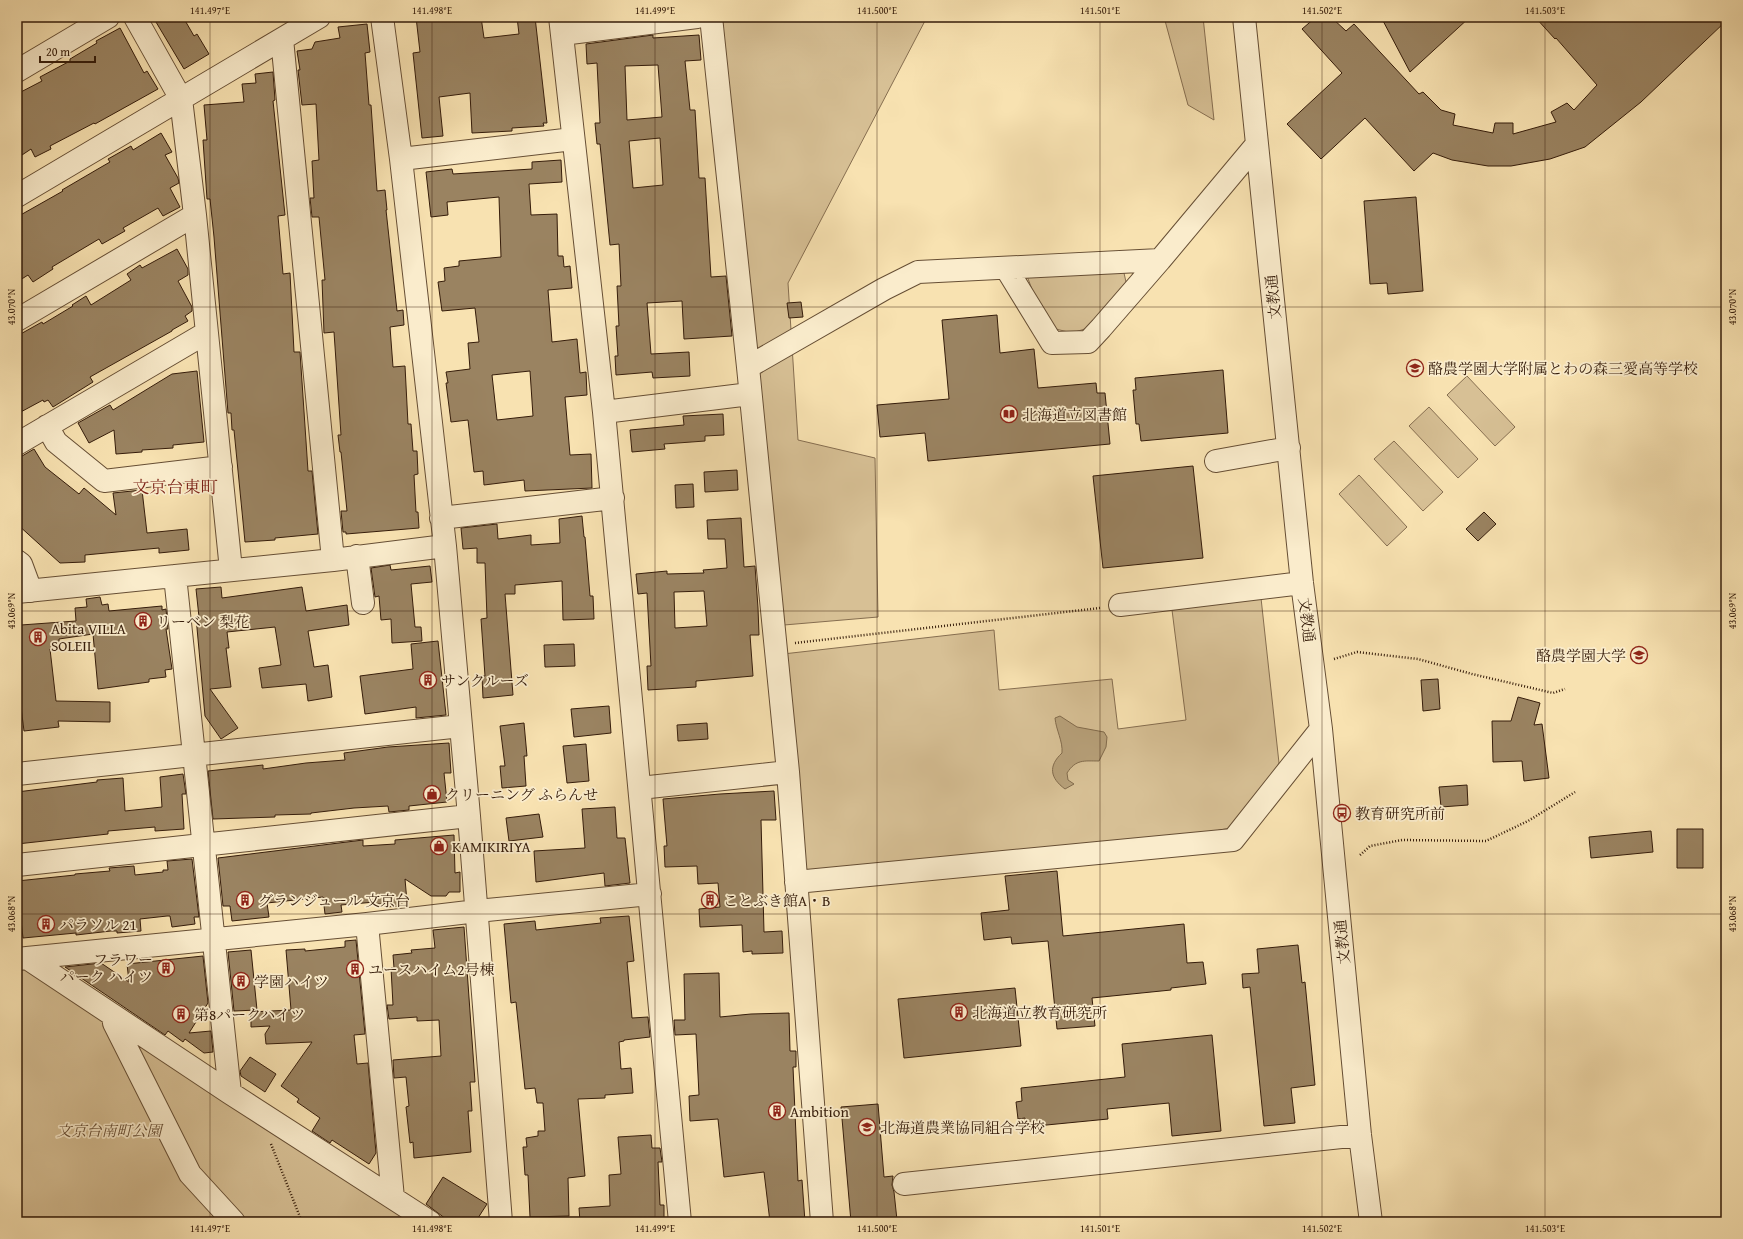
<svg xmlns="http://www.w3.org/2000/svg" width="1743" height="1239" font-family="'Gentium Book Plus','Noto Serif JP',serif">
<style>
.green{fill:#d7c095;stroke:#866e50}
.water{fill:#b69f78;stroke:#826b4c}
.building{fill:#9a8361;stroke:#351c0a;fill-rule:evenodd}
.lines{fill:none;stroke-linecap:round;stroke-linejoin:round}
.minor-casing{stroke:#664e34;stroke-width:24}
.path{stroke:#351c0a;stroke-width:2.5;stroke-dasharray:1 2;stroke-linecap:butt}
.minor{stroke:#faeccc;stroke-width:22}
.ticks{fill:none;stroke:#351c0a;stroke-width:1;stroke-opacity:0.45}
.labels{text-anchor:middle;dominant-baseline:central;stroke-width:3.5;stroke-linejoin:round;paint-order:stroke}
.street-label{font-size:15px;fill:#351c0a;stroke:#faeccc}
.poi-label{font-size:15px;fill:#351c0a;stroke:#faeccc;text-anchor:start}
.park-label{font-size:15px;font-style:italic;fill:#664d34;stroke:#faeccc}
.quarter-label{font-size:17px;fill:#7a1f14;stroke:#faeccc}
.neatline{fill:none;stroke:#351c0a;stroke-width:1.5}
.ticks-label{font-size:10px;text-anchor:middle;fill:#351c0a}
</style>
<rect width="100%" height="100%" fill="#f8e2b1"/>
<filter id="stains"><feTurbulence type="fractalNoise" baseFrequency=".005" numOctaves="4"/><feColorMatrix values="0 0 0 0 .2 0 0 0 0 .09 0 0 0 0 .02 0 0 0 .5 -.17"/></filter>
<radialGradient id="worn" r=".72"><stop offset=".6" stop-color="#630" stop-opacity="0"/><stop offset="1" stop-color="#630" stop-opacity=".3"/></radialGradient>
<path class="green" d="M 722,17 L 927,17 L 788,283 L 798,440 L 875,458 L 878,617 L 784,625 Z
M 1164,17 L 1203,17 L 1214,120 L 1188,105 Z
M 1115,268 L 1124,273 L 1126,282 L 1091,327 L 1072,333 L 1052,328 L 1033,292 L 1027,276 Z
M 1467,376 L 1515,427 L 1495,446 L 1447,395 Z
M 1429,407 L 1478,459 L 1458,478 L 1409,426 Z
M 1394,441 L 1443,492 L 1423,511 L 1374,459 Z
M 1359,475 L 1407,527 L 1387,546 L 1339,494 Z
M 1261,598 L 1279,763 L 1273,776 L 1230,828 L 1215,831 L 802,872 L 783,654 L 994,630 L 999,690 L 1112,679 L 1118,729 L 1186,720 L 1172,610 Z
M 29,969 L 420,1222 L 30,1222 L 17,1216 L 17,971 Z"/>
<path class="water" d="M 1060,716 L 1077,727 L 1104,732 L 1107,737 L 1106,747 L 1099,761 C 1084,761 1076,759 1067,773 L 1068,780 L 1074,784 L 1065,789 C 1050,778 1048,766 1062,753 C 1063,741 1056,730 1055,718 Z"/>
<path class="building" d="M 153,17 L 183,17 L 194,36 L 197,34 L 209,54 L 184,69 Z
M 416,17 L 481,17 L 484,38 L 519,34 L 517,17 L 535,17 L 547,123 L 543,123 L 544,126 L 512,128 L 512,131 L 472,133 L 470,93 L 439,97 L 443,136 L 422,138 L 413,53 L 420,52 Z
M 1316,17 L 1331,17 L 1346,31 L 1354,24 L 1419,94 L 1423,92 L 1441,110 L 1455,114 L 1453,125 L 1493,133 L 1495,123 L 1513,123 L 1513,134 L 1556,122 L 1551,112 L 1567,103 L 1574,110 L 1597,85 L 1556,38 L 1555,39 L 1535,17 L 1726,17 L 1726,21 L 1641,102 L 1585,147 L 1550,159 L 1511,166 L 1488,166 L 1452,160 L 1433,153 L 1414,171 L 1365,118 L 1321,159 L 1287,124 L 1342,73 L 1302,29 Z
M 1381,17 L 1470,17 L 1410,72 Z
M 367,24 L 370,52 L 365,53 L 369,105 L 371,105 L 377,191 L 385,190 L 387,210 L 386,210 L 397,311 L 403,310 L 404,325 L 390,327 L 393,367 L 405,366 L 408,424 L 411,424 L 413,451 L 417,451 L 418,474 L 414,475 L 416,512 L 418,512 L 419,528 L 346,534 L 346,532 L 343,532 L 341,511 L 347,511 L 341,452 L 340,452 L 338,435 L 341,435 L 334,332 L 324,333 L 322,280 L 325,280 L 319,217 L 312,217 L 310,198 L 314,198 L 312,161 L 319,160 L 316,104 L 302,105 L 298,70 L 300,70 L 297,51 L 312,49 L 315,42 L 340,38 L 338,27 Z
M 120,28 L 144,73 L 147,71 L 158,89 L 95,124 L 94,123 L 50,146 L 51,149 L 35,157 L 31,149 L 22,155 L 17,146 L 17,94 L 42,81 L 40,77 L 70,61 L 70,59 L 97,43 L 96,41 Z
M 653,35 L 653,38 L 699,35 L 701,60 L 685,61 L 690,110 L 695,110 L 699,178 L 705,178 L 711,277 L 726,276 L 732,336 L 684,339 L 682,301 L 647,303 L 651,354 L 689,352 L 690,376 L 653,378 L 652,372 L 616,375 L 615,356 L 618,356 L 616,326 L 619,326 L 617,286 L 621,286 L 619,244 L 610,245 L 600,144 L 597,144 L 595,123 L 600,123 L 597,63 L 587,64 L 586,44 ZM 658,65 L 662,117 L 627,120 L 625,66 ZM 660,138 L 663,185 L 633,188 L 629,141 Z
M 273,72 L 275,100 L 273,101 L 285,215 L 278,216 L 283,274 L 290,273 L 294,352 L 300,352 L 308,471 L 312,471 L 318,534 L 275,538 L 275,540 L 245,542 L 234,430 L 232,430 L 231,413 L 228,413 L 214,237 L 210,199 L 207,199 L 203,140 L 207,140 L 204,105 L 244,102 L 242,84 L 256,83 L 255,74 Z
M 161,133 L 172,152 L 165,155 L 178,178 L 179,183 L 170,188 L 180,207 L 163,216 L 158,208 L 123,228 L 125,231 L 102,244 L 99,239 L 52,267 L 53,269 L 33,282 L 28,275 L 17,282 L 17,217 L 63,191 L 62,190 L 103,166 L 110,162 L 108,159 L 131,146 L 133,150 Z
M 561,160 L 562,182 L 529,184 L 531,215 L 557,214 L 558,256 L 563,256 L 564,267 L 570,266 L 572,288 L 548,290 L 552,342 L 577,339 L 580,373 L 586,372 L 587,395 L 565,397 L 570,455 L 591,454 L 592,488 L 525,491 L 524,480 L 484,485 L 483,471 L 474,472 L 468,420 L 451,422 L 446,383 L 448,383 L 446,372 L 470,369 L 468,343 L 479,342 L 475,308 L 442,311 L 438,282 L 445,281 L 444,268 L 459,266 L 459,261 L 501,257 L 499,197 L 447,202 L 448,215 L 431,217 L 426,172 L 452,169 L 453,174 L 532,169 L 532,162 ZM 530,371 L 533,416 L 497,420 L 492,375 Z
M 1416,197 L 1423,291 L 1388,294 L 1387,283 L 1370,284 L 1364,201 Z
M 177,249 L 188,269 L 188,275 L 178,281 L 192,307 L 192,311 L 185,316 L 188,321 L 172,330 L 172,331 L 90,377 L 93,382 L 53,407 L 48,400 L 44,402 L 43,400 L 17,414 L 17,336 L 42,322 L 43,324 L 73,306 L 72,305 L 86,296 L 91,305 L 131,280 L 127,274 L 140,265 L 142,268 Z
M 801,302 L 803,317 L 789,318 L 787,303 Z
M 997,315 L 1000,353 L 1034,349 L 1038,388 L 1096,383 L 1097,393 L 1105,393 L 1110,444 L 928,461 L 925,433 L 880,437 L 877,405 L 949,399 L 942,320 Z
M 1223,370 L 1228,433 L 1141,441 L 1139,424 L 1136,424 L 1133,390 L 1136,390 L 1135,378 Z
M 197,371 L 204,442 L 173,445 L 173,448 L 142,450 L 142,452 L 116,454 L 114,430 L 89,443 L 78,423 L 110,405 L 113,410 L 172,374 Z
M 723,414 L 724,435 L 705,436 L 705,441 L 664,444 L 665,449 L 632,452 L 630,430 L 684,425 L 683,416 Z
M 34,449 L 45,467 L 79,494 L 84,488 L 116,515 L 113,493 L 142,490 L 147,533 L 187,529 L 189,550 L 159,553 L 159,548 L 85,555 L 85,562 L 60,563 L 17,524 L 17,459 Z
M 1193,466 L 1203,558 L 1103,568 L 1093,476 Z
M 737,470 L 738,490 L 705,492 L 704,472 Z
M 693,484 L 694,507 L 676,508 L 675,485 Z
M 1484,512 L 1496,524 L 1478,541 L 1466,529 Z
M 582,516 L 584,537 L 585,537 L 590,596 L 593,596 L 594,619 L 563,620 L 562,581 L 515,585 L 515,594 L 505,594 L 513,695 L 483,698 L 482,676 L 485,676 L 481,619 L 487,618 L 485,563 L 477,563 L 477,548 L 463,549 L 461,528 L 497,524 L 498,539 L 531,535 L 531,545 L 560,543 L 559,519 Z
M 741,518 L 744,567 L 755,566 L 758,608 L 759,635 L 750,635 L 753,676 L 696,681 L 696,687 L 648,690 L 647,666 L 651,666 L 647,593 L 638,594 L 636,574 L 667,571 L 667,574 L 704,573 L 703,570 L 727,568 L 725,539 L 708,539 L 707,520 ZM 704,591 L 707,626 L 675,628 L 674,592 Z
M 390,565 L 391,570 L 430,566 L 432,582 L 411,584 L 415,627 L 421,627 L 422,641 L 392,643 L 391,619 L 381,620 L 379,596 L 375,597 L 371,568 Z
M 221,587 L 222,598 L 302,587 L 306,611 L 347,605 L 349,625 L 308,631 L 314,667 L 328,665 L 332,697 L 308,701 L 306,684 L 262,688 L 259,668 L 281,665 L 275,627 L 227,632 L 229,648 L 226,648 L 231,687 L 210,689 L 238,728 L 221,739 L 205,716 L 196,617 L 199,617 L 196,589 Z
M 100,597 L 102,605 L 108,604 L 109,611 L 162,606 L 162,610 L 166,609 L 168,629 L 166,629 L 172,669 L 165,670 L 166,677 L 149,679 L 149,682 L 98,689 L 93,634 L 59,639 L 59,646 L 53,647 L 53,649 L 50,649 L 56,701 L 110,702 L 110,722 L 58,721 L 59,727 L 24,731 L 17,675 L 17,629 L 21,628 L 21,625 L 76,621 L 75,608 L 87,607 L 86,599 Z
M 438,641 L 446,715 L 416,718 L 416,707 L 365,714 L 360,676 L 413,669 L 411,644 Z
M 574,644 L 575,666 L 545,667 L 544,645 Z
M 1438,679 L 1440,709 L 1423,711 L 1421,680 Z
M 1518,697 L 1540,703 L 1534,725 L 1542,724 L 1549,778 L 1524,781 L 1522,761 L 1493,762 L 1492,721 L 1511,721 Z
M 609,706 L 611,733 L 574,737 L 571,709 Z
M 524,723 L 527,756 L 524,756 L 526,786 L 502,788 L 500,766 L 505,766 L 500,726 Z
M 707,723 L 708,739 L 678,741 L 677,725 Z
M 449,743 L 451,773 L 444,773 L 447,802 L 409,806 L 409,810 L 389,812 L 388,806 L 354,808 L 311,813 L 311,814 L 275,815 L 275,817 L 213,819 L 208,771 L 263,765 L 263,769 L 306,763 L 345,760 L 344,753 L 388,747 Z
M 586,744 L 589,781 L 567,783 L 563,746 Z
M 183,774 L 186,794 L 182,794 L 184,829 L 155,831 L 155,827 L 108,831 L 108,834 L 17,844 L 17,792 L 97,782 L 97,780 L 123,778 L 125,811 L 162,807 L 160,777 Z
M 1467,785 L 1468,805 L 1441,807 L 1439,787 Z
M 774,791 L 776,820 L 761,820 L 764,932 L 782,931 L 783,953 L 752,954 L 752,951 L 743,952 L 742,925 L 700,927 L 699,909 L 720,907 L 718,883 L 698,884 L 697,866 L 665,867 L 664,846 L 667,846 L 663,799 L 720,794 Z
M 615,807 L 617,838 L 625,838 L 630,883 L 605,886 L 604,873 L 536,882 L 534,851 L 585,848 L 582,809 Z
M 539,814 L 543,837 L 509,841 L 506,818 Z
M 1677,829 L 1703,829 L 1703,868 L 1677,868 Z
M 1651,831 L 1653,852 L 1591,858 L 1589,837 Z
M 454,835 L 455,873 L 460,872 L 460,892 L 449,892 L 446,896 L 431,896 L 405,879 L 407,902 L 402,902 L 402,906 L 385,907 L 385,904 L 375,904 L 375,902 L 341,905 L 342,912 L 325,914 L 323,897 L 267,903 L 269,917 L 232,921 L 230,906 L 223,906 L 218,858 L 363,840 L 363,846 L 395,844 L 395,840 Z
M 192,859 L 199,917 L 194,917 L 195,924 L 172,927 L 170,916 L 167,916 L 140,919 L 141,931 L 117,933 L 117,931 L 111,931 L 76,935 L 76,933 L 23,938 L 19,903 L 17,903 L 17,881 L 75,875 L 75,874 L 110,871 L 109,868 L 134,866 L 135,875 L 163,872 L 163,870 L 168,870 L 167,861 Z
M 1057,871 L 1063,936 L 1184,924 L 1187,963 L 1203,962 L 1206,984 L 1171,988 L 1171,990 L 1092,998 L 1095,1026 L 1057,1029 L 1048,941 L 1012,944 L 1011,937 L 984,940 L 981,913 L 1009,910 L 1005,876 Z
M 629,916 L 634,961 L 627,962 L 632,1018 L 648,1017 L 650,1037 L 624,1040 L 624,1041 L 619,1042 L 621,1069 L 631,1068 L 633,1093 L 605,1095 L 605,1098 L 578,1099 L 585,1176 L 568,1178 L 569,1216 L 530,1217 L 528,1175 L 525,1175 L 523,1147 L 527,1147 L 526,1138 L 538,1136 L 538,1131 L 545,1131 L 543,1103 L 537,1103 L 535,1088 L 525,1089 L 516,1002 L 511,1003 L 504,924 L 535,921 L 536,930 L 601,923 L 600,918 Z
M 464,927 L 475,1082 L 470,1082 L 472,1111 L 468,1111 L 471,1152 L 414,1158 L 413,1142 L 410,1143 L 406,1107 L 409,1106 L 406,1077 L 394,1078 L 393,1060 L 441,1056 L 439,1020 L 417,1021 L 417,1017 L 389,1019 L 387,1005 L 393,1005 L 391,968 L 394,968 L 393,955 L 412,953 L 411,950 L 435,948 L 433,930 Z
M 356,940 L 365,1034 L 354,1035 L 357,1064 L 368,1063 L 376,1153 L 369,1164 L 332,1140 L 330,1143 L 312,1131 L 320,1118 L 297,1102 L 299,1099 L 281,1086 L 312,1042 L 266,1044 L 265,1034 L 270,1026 L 251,1027 L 251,1012 L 291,1010 L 286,950 L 305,949 L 305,951 L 345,947 L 345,941 Z
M 1298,945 L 1302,983 L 1305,982 L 1315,1085 L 1291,1088 L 1295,1123 L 1264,1126 L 1250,987 L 1243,988 L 1242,974 L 1259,973 L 1257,949 Z
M 251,950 L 257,1010 L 234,1011 L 228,952 Z
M 203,956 L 208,1003 L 189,1033 L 211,1031 L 213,1052 L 204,1053 L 185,1039 L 183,1042 L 168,1031 L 165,1035 L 65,967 L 101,963 L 129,982 L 127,964 Z
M 719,973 L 720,1017 L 751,1014 L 789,1013 L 790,1051 L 796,1051 L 796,1067 L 793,1067 L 798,1181 L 802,1180 L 805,1222 L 770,1222 L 764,1172 L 724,1177 L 718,1119 L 690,1121 L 689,1096 L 699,1095 L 696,1034 L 675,1035 L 674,1020 L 685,1020 L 684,974 Z
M 1015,988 L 1021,1046 L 904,1058 L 898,999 Z
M 1212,1035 L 1221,1131 L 1172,1136 L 1169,1103 L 1107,1109 L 1108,1119 L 1026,1127 L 1025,1118 L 1018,1119 L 1016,1102 L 1022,1101 L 1021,1088 L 1125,1077 L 1122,1044 Z
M 250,1057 L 276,1074 L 265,1092 L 241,1076 L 240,1071 Z
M 878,1104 L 884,1177 L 893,1176 L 892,1185 L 894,1192 L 897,1220 L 851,1222 L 841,1107 Z
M 651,1135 L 652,1148 L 660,1148 L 662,1162 L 658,1162 L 660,1205 L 664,1205 L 664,1221 L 580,1222 L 579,1208 L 610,1206 L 609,1175 L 621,1174 L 618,1137 Z
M 443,1177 L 487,1204 L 478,1218 L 483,1222 L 450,1222 L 426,1204 Z"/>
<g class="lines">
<g class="minor-casing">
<path id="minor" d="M 135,17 L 181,99 L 195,215 L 231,570
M 382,17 L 401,159 L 445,546 L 469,816 L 501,1222
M 560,17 L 604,412 L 680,1222
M 711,17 L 748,367 L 788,772 L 822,1222
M 1244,17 L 1302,583 L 1321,729 L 1360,1135 L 1371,1222
M 562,34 L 697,17
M 282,39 L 333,560
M 17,71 L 108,17
M 401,159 L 573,139
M 17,196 L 319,17
M 1006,268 L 1052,343 L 1088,342 L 1101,328 L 1160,260
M 17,320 L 195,215
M 748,367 L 884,289 L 918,272 L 1160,260 L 1257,144
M 604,412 L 750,394
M 47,426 L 56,442 L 104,481 L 221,467
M 17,444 L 206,333
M 1216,461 L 1289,448
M 441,518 L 613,498
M 357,556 L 363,603
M 17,561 L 21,564 L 31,591
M 175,576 L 230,1093
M 17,592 L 333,560 L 445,546
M 1120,605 L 1302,583
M 17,774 L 461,726
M 640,788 L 788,772
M 17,865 L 469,816
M 796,882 L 1233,840 L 1321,729
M 367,924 L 393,1198
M 27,958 L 230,1093 L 430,1222
M 17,959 L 367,924 L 477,911 L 650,894
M 114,1023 L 190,1174 L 234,1222
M 904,1184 L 1360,1135"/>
</g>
<path class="path" d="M 795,643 L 1100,608
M 1334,659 L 1357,652 L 1418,659 L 1472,674 L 1553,693 L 1565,689
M 1360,855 L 1370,846 L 1402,840 L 1486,841 L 1528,821 L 1575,792
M 271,1144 L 302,1222"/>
<use href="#minor" class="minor"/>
</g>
<path class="ticks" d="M 210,17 L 210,1222M 432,17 L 432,1222M 655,17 L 655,1222M 877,17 L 877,1222M 1100,17 L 1100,1222M 1322,17 L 1322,1222M 1545,17 L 1545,1222M 17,307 L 1726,307M 17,611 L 1726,611M 17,914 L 1726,914M 17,1217 L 1726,1217"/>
<defs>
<g id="school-ring" transform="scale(0.9)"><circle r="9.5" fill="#faeccc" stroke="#8f2418" stroke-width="1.5"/><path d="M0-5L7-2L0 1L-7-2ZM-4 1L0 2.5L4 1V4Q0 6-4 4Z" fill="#8f2418"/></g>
<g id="library-ring" transform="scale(0.9)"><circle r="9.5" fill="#faeccc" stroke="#8f2418" stroke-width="1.5"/><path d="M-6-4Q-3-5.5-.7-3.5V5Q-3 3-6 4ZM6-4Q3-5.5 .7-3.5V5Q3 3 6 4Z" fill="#8f2418"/></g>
<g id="building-ring" transform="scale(0.9)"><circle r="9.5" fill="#faeccc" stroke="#8f2418" stroke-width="1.5"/><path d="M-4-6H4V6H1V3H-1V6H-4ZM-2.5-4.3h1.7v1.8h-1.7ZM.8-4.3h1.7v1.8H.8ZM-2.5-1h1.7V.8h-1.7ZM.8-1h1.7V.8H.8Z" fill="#8f2418"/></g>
<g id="university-ring" transform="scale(0.9)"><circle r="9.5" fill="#faeccc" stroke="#8f2418" stroke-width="1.5"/><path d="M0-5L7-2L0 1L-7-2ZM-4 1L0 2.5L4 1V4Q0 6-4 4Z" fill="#8f2418"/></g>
<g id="shop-ring" transform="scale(0.9)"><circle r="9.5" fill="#faeccc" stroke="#8f2418" stroke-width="1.5"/><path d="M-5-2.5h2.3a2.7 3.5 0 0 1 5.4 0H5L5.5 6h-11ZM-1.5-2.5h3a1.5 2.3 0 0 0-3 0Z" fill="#8f2418"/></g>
<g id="bus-ring" transform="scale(0.9)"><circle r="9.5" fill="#faeccc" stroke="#8f2418" stroke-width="1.5"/><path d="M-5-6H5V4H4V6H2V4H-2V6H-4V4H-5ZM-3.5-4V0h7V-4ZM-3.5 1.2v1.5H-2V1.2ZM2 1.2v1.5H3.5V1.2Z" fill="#8f2418"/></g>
</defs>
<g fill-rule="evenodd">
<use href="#school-ring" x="1415" y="368"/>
<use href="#library-ring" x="1009" y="414"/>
<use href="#building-ring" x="143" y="621"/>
<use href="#building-ring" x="38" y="637"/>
<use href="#university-ring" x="1639" y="655"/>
<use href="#building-ring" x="428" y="680"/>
<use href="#shop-ring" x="432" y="794"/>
<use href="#bus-ring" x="1342" y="813"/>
<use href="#shop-ring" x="439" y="846"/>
<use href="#building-ring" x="245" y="900"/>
<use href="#building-ring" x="710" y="900"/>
<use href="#building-ring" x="46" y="924"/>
<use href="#building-ring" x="166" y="968"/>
<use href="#building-ring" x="355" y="969"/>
<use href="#building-ring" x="241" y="981"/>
<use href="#building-ring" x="959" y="1012"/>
<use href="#building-ring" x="181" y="1014"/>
<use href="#building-ring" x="777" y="1111"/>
<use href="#school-ring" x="867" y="1127"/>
</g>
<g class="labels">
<g class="street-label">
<text transform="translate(1273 297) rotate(-96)">文教通</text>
<text transform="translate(1307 620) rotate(83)">文教通</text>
<text transform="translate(1342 942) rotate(-96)">文教通</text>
</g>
<g class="poi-label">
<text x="1428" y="368">酪農学園大学附属とわの森三愛高等学校</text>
<text x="1022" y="414">北海道立図書館</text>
<text x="156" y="621">リーベン 梨花</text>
<text x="51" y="628">Abita VILLA<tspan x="51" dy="17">SOLEIL</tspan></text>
<text x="1626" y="655" text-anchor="end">酪農学園大学</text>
<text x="441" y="680">サンクルーズ</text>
<text x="445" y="794">クリーニング ふらんせ</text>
<text x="1355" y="813">教育研究所前</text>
<text x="452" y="846">KAMIKIRIYA</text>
<text x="258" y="900">グランジュール 文京台</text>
<text x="723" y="900">ことぶき館A・B</text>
<text x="59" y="924">パラソル 21</text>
<text x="153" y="959" text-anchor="end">フラワー<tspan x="153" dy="17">パーク ハイツ</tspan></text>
<text x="368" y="969">ユースハイム2号棟</text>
<text x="254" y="981">学園ハイツ</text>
<text x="972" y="1012">北海道立教育研究所</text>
<text x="194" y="1014">第8パークハイツ</text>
<text x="790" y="1111">Ambition</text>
<text x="880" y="1127">北海道農業協同組合学校</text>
</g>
<g class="park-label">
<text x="109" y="1130">文京台南町公園</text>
</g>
<g class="quarter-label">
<text x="175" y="486">文京台東町</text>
</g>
</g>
<rect width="1743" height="1239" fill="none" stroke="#f8e2b1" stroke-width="44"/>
<path d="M40 56v6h55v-6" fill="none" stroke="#351c0a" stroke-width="2"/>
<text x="46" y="56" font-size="12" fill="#351c0a" stroke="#faeccc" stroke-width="3" paint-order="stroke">20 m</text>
<rect x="22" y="22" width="1699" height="1195" class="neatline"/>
<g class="ticks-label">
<text x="210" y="14">141.497°E</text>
<text x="432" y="14">141.498°E</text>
<text x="655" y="14">141.499°E</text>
<text x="877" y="14">141.500°E</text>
<text x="1100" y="14">141.501°E</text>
<text x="1322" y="14">141.502°E</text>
<text x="1545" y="14">141.503°E</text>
<text transform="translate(11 307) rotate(-90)" y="4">43.070°N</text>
<text transform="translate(1732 307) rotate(-90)" y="4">43.070°N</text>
<text transform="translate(11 611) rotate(-90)" y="4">43.069°N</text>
<text transform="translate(1732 611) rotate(-90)" y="4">43.069°N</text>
<text transform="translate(11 914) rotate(-90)" y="4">43.068°N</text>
<text transform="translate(1732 914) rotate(-90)" y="4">43.068°N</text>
<text x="210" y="1232">141.497°E</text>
<text x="432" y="1232">141.498°E</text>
<text x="655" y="1232">141.499°E</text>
<text x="877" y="1232">141.500°E</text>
<text x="1100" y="1232">141.501°E</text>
<text x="1322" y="1232">141.502°E</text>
<text x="1545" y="1232">141.503°E</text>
</g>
<rect width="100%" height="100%" filter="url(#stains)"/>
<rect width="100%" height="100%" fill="url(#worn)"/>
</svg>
